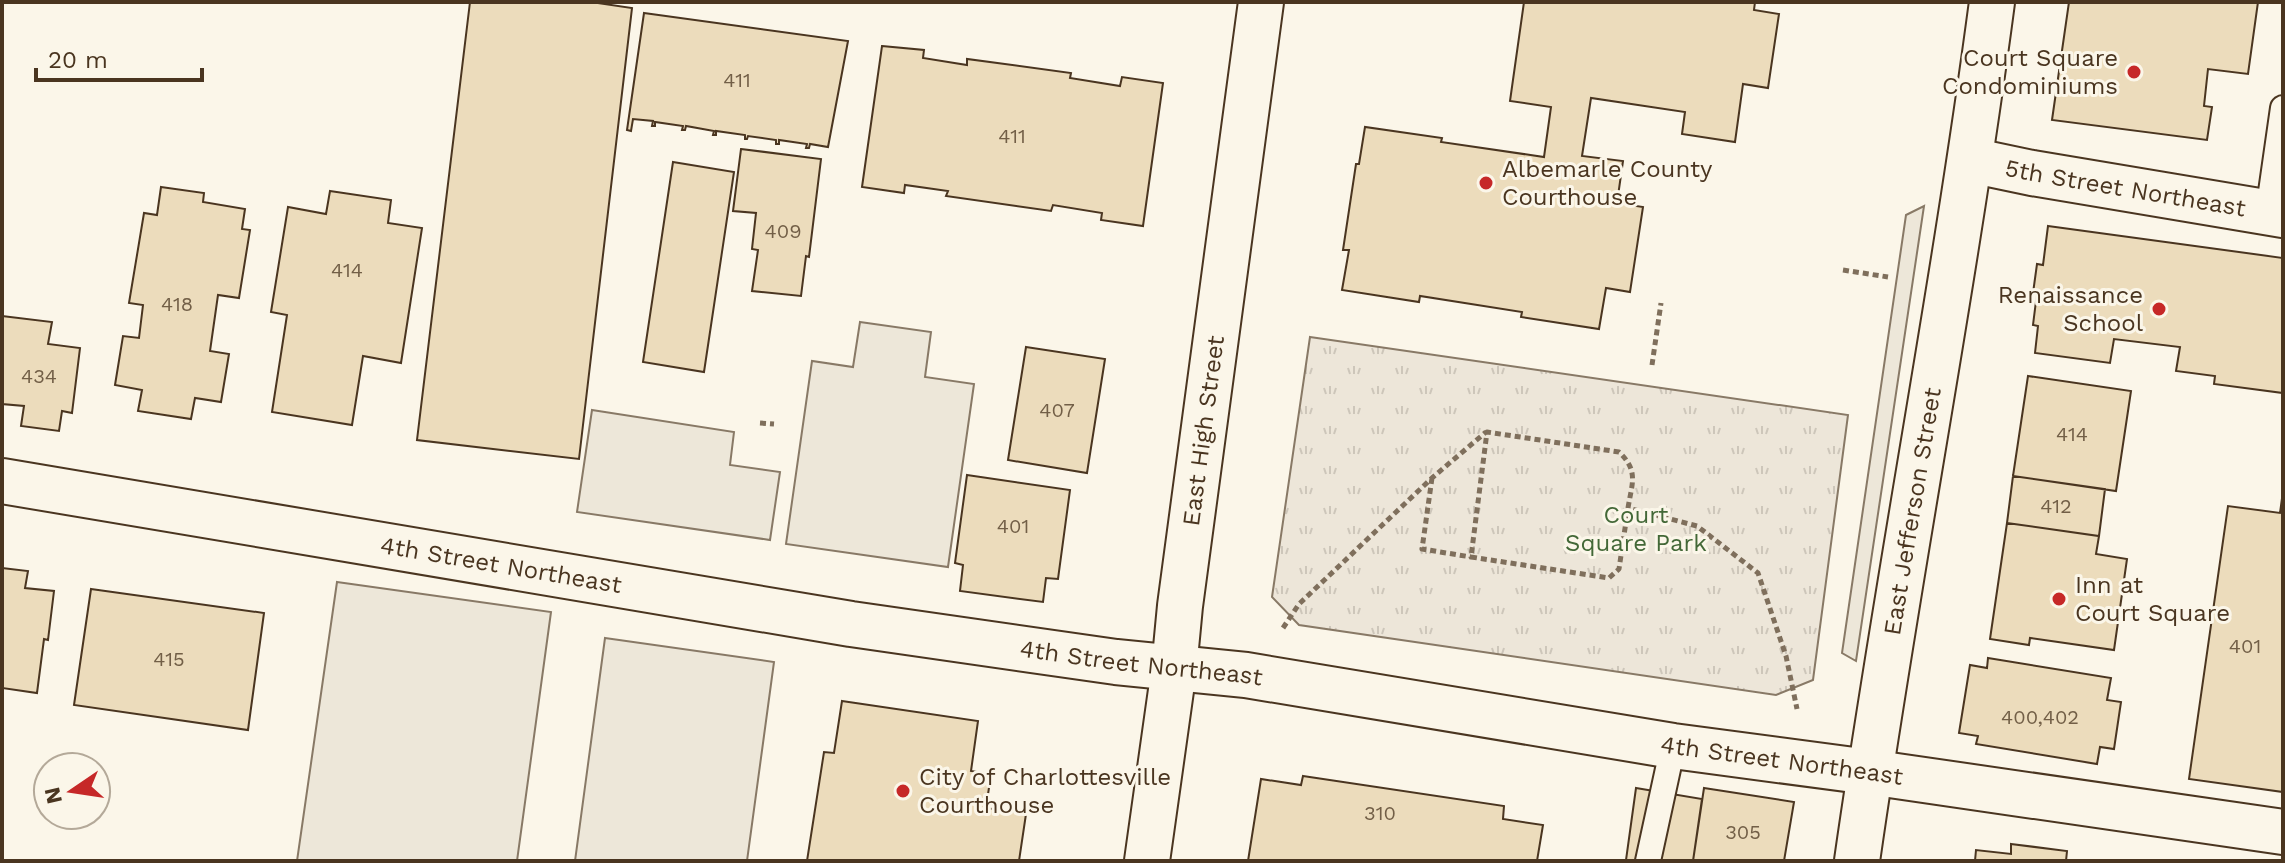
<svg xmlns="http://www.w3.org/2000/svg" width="2285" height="863" font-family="'Work Sans',sans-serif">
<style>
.park{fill:url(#park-tufts);stroke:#887966;stroke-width:2}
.parking{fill:#ede7d9;stroke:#887966;stroke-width:2}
.building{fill:#ecdcbc;stroke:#4a3520;stroke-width:2}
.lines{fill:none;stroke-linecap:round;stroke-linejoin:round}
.lane-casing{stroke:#4a3520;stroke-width:28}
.street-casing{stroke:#4a3520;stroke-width:48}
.secondary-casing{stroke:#4a3520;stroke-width:48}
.path{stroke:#7f6f5c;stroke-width:5;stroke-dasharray:6 4;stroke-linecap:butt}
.lane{stroke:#fbf6e9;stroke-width:24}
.street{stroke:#fbf6e9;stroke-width:44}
.secondary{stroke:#fbf6e9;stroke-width:44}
.poi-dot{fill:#c62828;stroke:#fbf6e9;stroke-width:3}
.labels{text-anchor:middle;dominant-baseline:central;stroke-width:6;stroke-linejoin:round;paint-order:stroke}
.number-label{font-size:20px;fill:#725f47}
.poi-label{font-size:24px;fill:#4a3520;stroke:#fbf6e9;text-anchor:start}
.street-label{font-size:24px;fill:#4a3520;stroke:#fbf6e9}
.park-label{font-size:24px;fill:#436837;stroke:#fbf6e9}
</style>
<defs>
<pattern id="park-tufts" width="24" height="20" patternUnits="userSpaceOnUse" patternTransform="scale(2)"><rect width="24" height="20" fill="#ede6d9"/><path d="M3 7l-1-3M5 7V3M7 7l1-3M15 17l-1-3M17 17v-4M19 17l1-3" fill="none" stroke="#cdc6ba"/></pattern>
</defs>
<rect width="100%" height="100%" fill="#fbf6e9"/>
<path class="park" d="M 1310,337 L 1848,415 L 1813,680 L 1776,695 L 1299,625 L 1272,597 Z"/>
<path class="parking" d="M 1924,206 L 1856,661 L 1842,653 L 1906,215 Z
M 860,322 L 931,332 L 925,377 L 974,384 L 948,567 L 786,544 L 812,361 L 853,367 Z
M 592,410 L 734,432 L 730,465 L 780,472 L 770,540 L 577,512 Z
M 337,582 L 551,612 L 517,861 L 297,861 Z
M 605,638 L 774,662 L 747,861 L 575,861 Z"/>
<path class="building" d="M 470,2 L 591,2 L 632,8 L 579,459 L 417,440 Z
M 1524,2 L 1755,2 L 1754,10 L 1779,14 L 1768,88 L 1743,84 L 1735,142 L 1682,134 L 1685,112 L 1591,98 L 1582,156 L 1623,161 L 1617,203 L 1643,207 L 1630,292 L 1606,288 L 1599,329 L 1521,317 L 1522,312 L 1420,296 L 1419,302 L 1342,290 L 1349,250 L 1343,250 L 1356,164 L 1359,164 L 1365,127 L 1442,138 L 1441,142 L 1544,157 L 1551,107 L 1510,101 Z
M 2069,2 L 2258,2 L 2248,74 L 2208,69 L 2204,106 L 2212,107 L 2207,140 L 2052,120 Z
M 644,13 L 848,41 L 828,147 L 810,144 L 809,148 L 806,148 L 807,144 L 779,140 L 779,144 L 776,144 L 776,140 L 748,136 L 747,139 L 745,139 L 745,135 L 716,131 L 716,135 L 713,135 L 714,131 L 686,126 L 685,130 L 682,130 L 683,126 L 655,122 L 655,126 L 652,126 L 653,121 L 633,119 L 631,131 L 627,130 Z
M 882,46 L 924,50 L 923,58 L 967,65 L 967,59 L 1071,73 L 1070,78 L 1120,86 L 1122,77 L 1163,83 L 1143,226 L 1101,220 L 1102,213 L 1053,205 L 1051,211 L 946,196 L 948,191 L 905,185 L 904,193 L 862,187 Z
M 741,149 L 821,159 L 809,257 L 806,256 L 801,296 L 752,291 L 758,250 L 752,249 L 756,213 L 733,211 Z
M 673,162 L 734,172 L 704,372 L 643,362 Z
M 161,187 L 204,193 L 203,202 L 245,209 L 242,229 L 250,230 L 239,298 L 218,295 L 210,351 L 229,354 L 221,402 L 195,398 L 191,419 L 138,411 L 142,390 L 115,385 L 123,336 L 139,338 L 143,305 L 129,303 L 144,213 L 157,215 Z
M 330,191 L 391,200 L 388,223 L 422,228 L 401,363 L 363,356 L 352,425 L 272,412 L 287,315 L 271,312 L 288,207 L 326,214 Z
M 2048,226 L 2283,258 L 2283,393 L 2214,384 L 2215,376 L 2176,371 L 2180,347 L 2114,339 L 2110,363 L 2035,353 L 2038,326 L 2033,325 L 2037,293 L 2033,293 L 2037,264 L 2043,265 Z
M 2,316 L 52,322 L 48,344 L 80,348 L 72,413 L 62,411 L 59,431 L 21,426 L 24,406 L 2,404 Z
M 1026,347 L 1105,359 L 1087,473 L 1008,460 Z
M 2028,376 L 2131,391 L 2116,491 L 2013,476 Z
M 967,475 L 1070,490 L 1058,579 L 1046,578 L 1043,602 L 960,591 L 963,565 L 955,563 Z
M 2013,476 L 2105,489 L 2099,536 L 2007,523 Z
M 2283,491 L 2283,792 L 2189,779 L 2228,506 L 2280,513 Z
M 2007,523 L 2099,536 L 2096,554 L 2127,559 L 2114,650 L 2030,638 L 2029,645 L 1990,639 Z
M 2,568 L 28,571 L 25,588 L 54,591 L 48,640 L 44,639 L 37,693 L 2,688 Z
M 91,589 L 264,613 L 248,730 L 74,705 Z
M 1988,658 L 2111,678 L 2107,700 L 2121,702 L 2114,749 L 2100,747 L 2097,764 L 1976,744 L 1978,736 L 1959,733 L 1970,665 L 1987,668 Z
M 842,701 L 978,721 L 971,771 L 991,774 L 986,808 L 1026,814 L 1019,861 L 807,861 L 824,752 L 834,753 Z
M 1303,776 L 1504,806 L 1503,819 L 1543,825 L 1537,861 L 1248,861 L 1261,779 L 1301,785 Z
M 1636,788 L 1702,799 L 1693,861 L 1626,860 Z
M 1704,788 L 1794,802 L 1784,861 L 1693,861 Z
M 2011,844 L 2067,851 L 2066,861 L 1975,861 L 1976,850 L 2011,854 Z"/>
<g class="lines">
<g class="lane-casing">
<path id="lane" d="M 2268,213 L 2283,108
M 1648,861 L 1673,746"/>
</g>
<g class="street-casing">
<g id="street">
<path id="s1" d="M 1970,160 L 2032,173 L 2283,215"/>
<path id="s2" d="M 2,481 L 851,624 L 1116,662 L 1246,675 L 1673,746 L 1869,772 L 2283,832"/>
<path id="s3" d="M 1857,861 C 1898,574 1954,289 1992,2"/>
</g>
</g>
<g class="secondary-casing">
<g id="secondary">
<path id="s4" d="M 1147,861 L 1174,669 L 1180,606 L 1261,2"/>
</g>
</g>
<path class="path" d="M 1843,270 L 1888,277
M 1652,365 L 1661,303
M 760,423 L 774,424
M 1432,478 L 1422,549 L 1471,557
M 1628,508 C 1632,483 1639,471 1619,452 L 1487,432 L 1471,557 L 1609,578 L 1619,569 L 1628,508 L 1697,526 L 1758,573 L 1786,656 L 1797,709
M 1283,628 L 1299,604 L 1432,478 L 1486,432"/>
<use href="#lane" class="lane"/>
<use href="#street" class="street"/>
<use href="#secondary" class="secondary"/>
</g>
<g class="poi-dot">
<circle cx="2134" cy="72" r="8"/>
<circle cx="1486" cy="183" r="8"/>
<circle cx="2159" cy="309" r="8"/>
<circle cx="2059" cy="599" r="8"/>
<circle cx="903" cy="791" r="8"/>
</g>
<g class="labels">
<g class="number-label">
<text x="737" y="80">411</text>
<text x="1012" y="136">411</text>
<text x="783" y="231">409</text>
<text x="347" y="270">414</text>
<text x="177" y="304">418</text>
<text x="39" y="376">434</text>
<text x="1057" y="410">407</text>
<text x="2072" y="434">414</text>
<text x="2056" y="506">412</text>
<text x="1013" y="526">401</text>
<text x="2245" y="646">401</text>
<text x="169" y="659">415</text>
<text x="2040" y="717">400,402</text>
<text x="1380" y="813">310</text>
<text x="1743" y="832">305</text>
</g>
<g class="poi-label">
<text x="2118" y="58" text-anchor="end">Court Square<tspan x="2118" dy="28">Condominiums</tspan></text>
<text x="1502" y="169">Albemarle County<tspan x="1502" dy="28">Courthouse</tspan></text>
<text x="2143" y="295" text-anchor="end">Renaissance<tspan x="2143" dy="28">School</tspan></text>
<text x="2075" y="585">Inn at<tspan x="2075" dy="28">Court Square</tspan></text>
<text x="919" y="777">City of Charlottesville<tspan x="919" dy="28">Courthouse</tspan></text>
</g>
<g class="street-label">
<text stroke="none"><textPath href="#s1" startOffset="158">5th Street Northeast</textPath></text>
<text stroke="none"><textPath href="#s4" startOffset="434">East High Street</textPath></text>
<text stroke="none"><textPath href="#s3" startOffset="354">East Jefferson Street</textPath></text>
<text stroke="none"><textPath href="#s2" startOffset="506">4th Street Northeast</textPath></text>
<text stroke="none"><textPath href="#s2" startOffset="1154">4th Street Northeast</textPath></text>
<text stroke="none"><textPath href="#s2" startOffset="1802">4th Street Northeast</textPath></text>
</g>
<g class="park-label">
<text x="1636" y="515">Court<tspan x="1636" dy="28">Square Park</tspan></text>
</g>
</g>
<rect width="2285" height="863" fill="none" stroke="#4a3520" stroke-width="8"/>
<g transform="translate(72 791) rotate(257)"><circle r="38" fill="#fbf6e9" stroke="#b4a999" stroke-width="2"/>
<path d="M0-6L14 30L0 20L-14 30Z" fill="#c62828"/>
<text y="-12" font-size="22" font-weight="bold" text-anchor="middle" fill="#4a3520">N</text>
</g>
<path d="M36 68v12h166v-12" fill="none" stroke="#4a3520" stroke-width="4"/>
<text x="48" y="68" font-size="24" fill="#4a3520" stroke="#fbf6e9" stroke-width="6" paint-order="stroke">20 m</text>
</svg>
